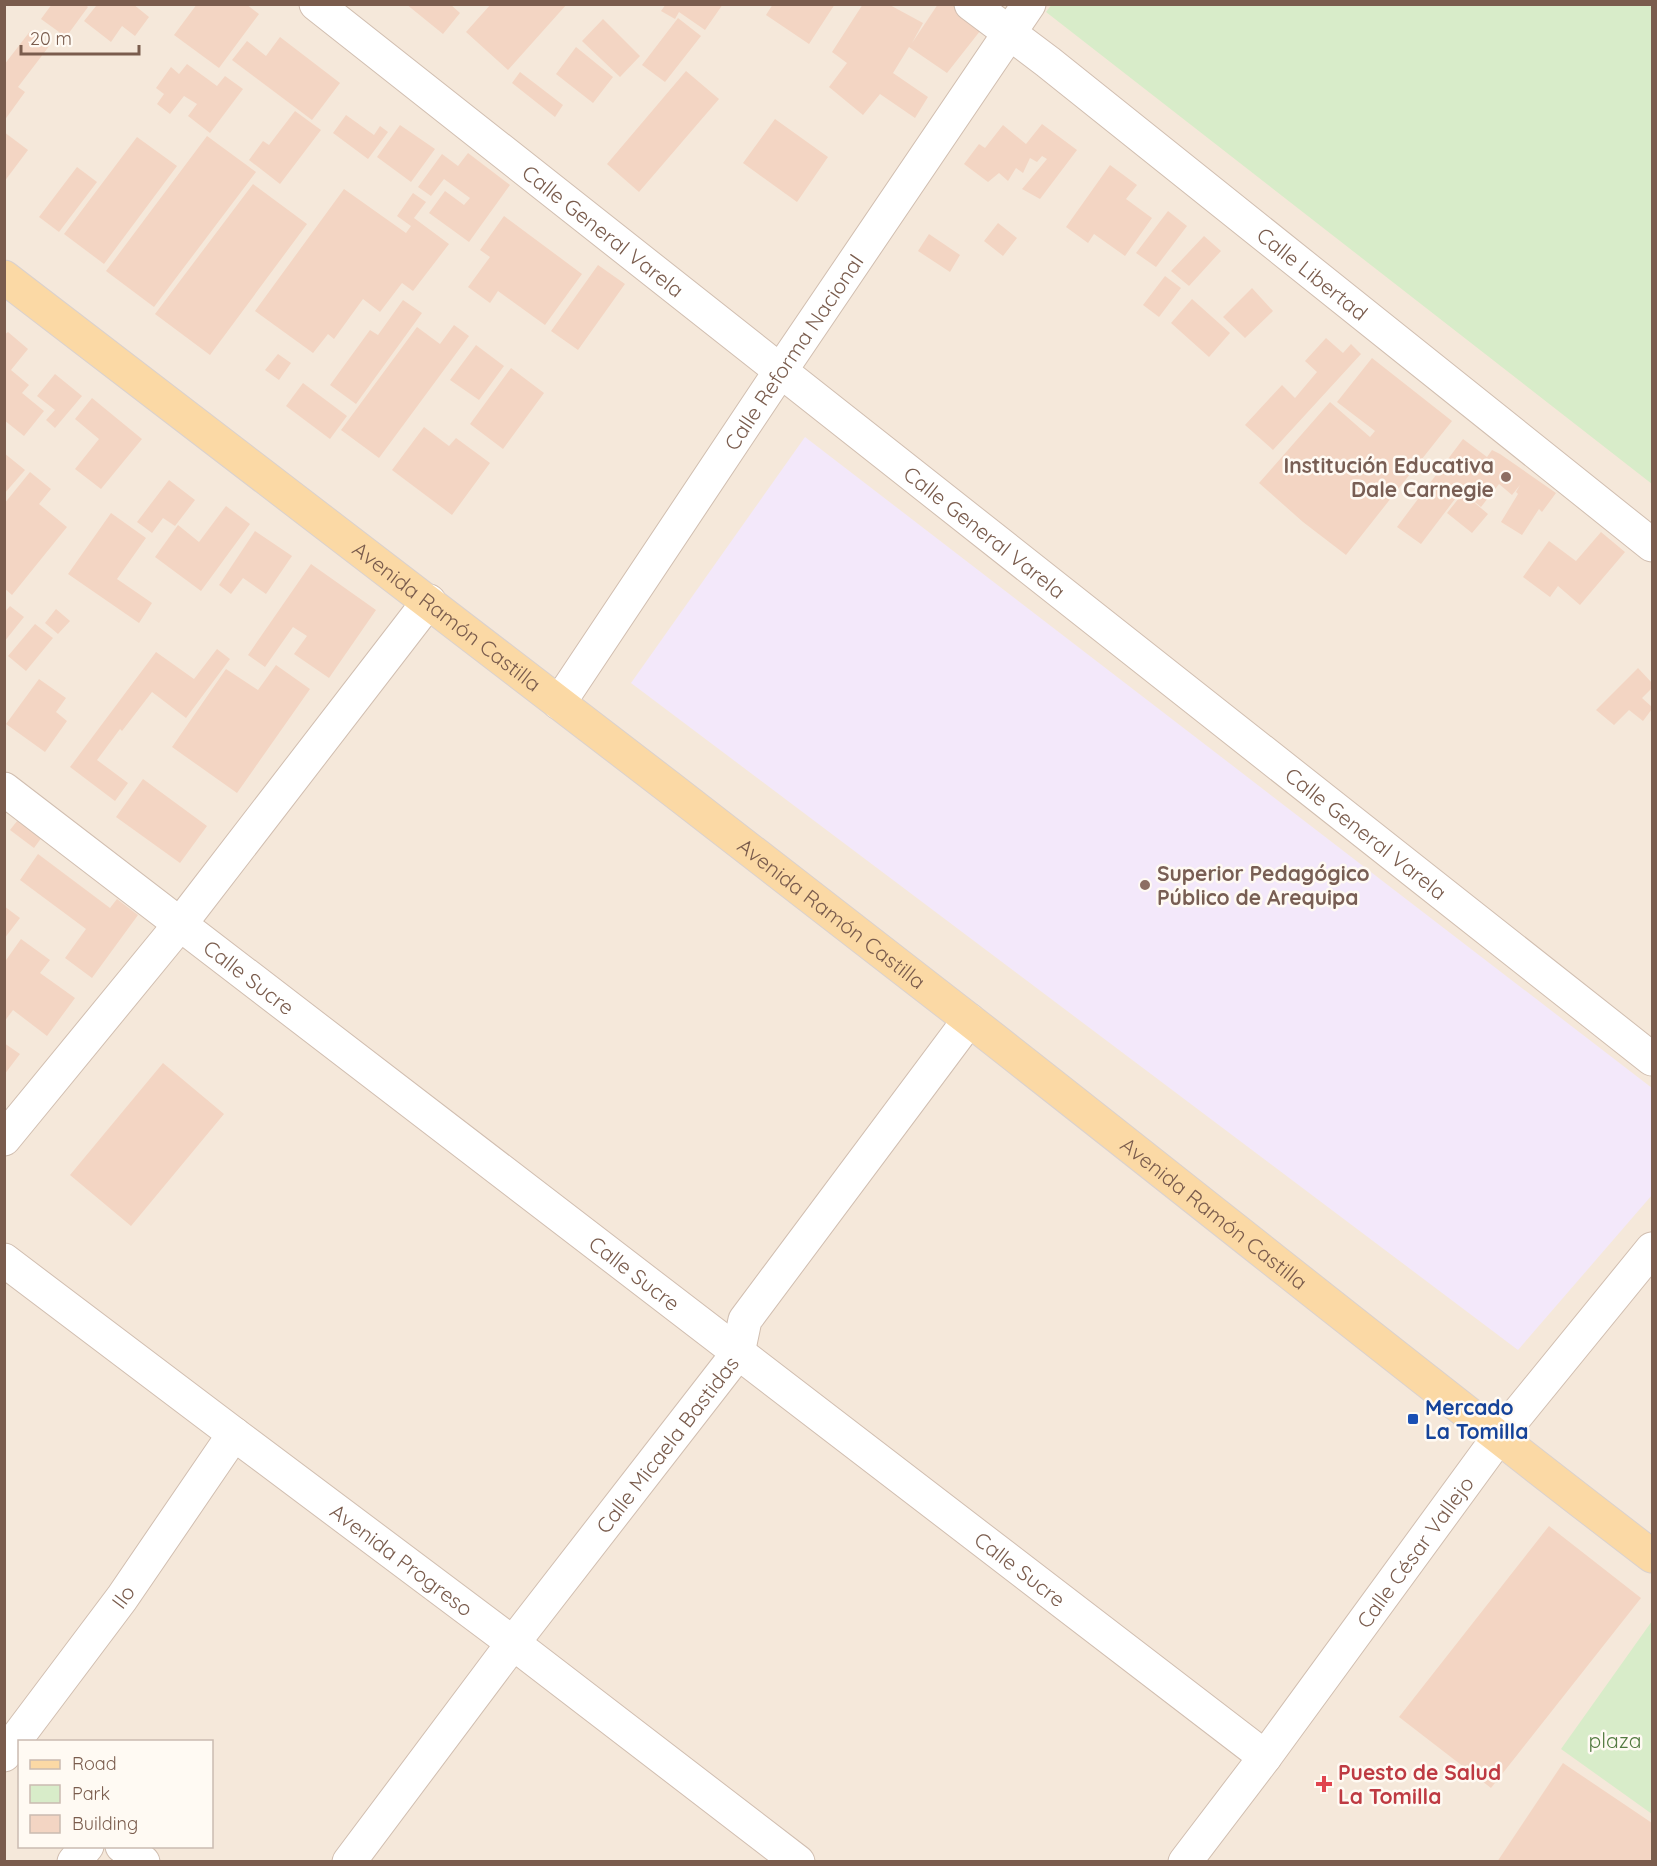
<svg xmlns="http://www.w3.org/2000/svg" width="1657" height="1866" font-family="Quicksand,sans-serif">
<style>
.residential{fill:#f5e8da;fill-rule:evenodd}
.education{fill:#f3e8fa}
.green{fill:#d8ecc9}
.building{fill:#f3d5c3}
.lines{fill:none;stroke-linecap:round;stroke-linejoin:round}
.minor-casing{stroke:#d1beb0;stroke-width:35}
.major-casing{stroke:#dad1cd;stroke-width:35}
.minor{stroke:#fff;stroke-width:33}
.major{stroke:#fbd9a5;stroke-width:33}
.education-dot{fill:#8d6e63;stroke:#fffaf3;stroke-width:2}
.transit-dot{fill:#1a4fb4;stroke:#fffaf3;stroke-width:2}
.health-dot{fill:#e0444e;stroke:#fffaf3;stroke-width:2}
.labels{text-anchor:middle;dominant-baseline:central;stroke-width:5;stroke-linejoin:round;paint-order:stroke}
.street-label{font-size:21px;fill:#7a5c4d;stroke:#fffaf3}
.education-label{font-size:21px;font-weight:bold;fill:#785e54;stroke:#fffaf3;text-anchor:end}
.transit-label{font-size:21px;font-weight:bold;fill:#164399;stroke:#fffaf3;text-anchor:start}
.park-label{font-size:21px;fill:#537a41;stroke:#fffaf3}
.health-label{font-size:21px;font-weight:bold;fill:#be3a42;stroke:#fffaf3;text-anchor:start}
</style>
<rect width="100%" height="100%" fill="#fdf6ec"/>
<path class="residential" d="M 5,5 L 1652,5 L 1652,1861 L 5,1862 ZM 20,1742 L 212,1742 L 212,1846 L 20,1846 Z"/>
<path class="education" d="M 805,437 L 1652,1088 L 1652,1195 L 1518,1350 L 631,683 Z"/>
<path class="green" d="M 1052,4 L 1652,5 L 1652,484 L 1046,12 Z
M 1652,1621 L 1652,1814 L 1561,1749 Z"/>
<path class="building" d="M 52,4 L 85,4 L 88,7 L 66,37 L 41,19 Z
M 94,4 L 133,4 L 149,17 L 135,36 L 122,26 L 111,42 L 84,21 L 96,6 Z
M 197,4 L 246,4 L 259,14 L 219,68 L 174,35 Z
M 406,4 L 450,4 L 460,13 L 443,34 Z
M 491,4 L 567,4 L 508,70 L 466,32 Z
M 666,4 L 723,4 L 705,30 L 679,12 L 675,19 L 661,11 Z
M 773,4 L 835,4 L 809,44 L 766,15 Z
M 863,4 L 888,4 L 923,23 L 912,43 L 938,4 L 955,4 L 984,26 L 947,73 L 909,47 L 893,73 L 928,97 L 915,118 L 880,94 L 863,115 L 829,87 L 847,63 L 832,52 Z
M 678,18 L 701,36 L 665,82 L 642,65 Z
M 603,19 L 640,56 L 620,77 L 582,41 Z
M 31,30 L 50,45 L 18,87 L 25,92 L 4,121 L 4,65 Z
M 280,37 L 340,83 L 312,120 L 232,60 L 247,41 L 266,56 Z
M 576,47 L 613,77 L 593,103 L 556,74 Z
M 187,64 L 217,86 L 225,76 L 243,89 L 210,133 L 188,116 L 197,104 L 184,96 L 170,114 L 157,104 L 164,94 L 156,88 L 171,67 L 179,74 Z
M 686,71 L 719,99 L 639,192 L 607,164 Z
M 520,72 L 563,105 L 555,117 L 512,83 Z
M 295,111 L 321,130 L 280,184 L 249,160 L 263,141 L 269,145 Z
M 346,115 L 374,135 L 380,126 L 388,132 L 368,159 L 333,133 Z
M 775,119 L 828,157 L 797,202 L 743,163 Z
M 1042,124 L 1077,150 L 1040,199 L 1022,189 L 1047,159 L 1042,156 L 1037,162 L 1030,158 L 1023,173 L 1016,168 L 1008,181 L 999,173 L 988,182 L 964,164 L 979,144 L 985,148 L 1003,125 L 1026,144 Z
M 400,125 L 435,149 L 411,182 L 377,157 Z
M 4,132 L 28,150 L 4,182 Z
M 207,136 L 256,172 L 154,307 L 106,271 Z
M 137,137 L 177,166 L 104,264 L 64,234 Z
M 468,153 L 510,185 L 469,242 L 429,213 L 445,191 L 464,205 L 470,198 L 444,179 L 431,196 L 418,187 L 442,154 L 458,166 Z
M 1110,165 L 1137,185 L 1126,199 L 1152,218 L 1125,256 L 1094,234 L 1088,243 L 1066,227 Z
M 77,167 L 97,182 L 59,232 L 39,217 Z
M 253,184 L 307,224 L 210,355 L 155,314 Z
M 344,189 L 406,233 L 411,226 L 397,216 L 413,193 L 426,202 L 414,218 L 449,244 L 413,291 L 402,283 L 380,312 L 363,299 L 334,339 L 328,334 L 313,353 L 255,311 Z
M 1168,211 L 1187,226 L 1156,267 L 1136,253 Z
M 504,216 L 582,274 L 545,325 L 498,291 L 490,303 L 468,287 L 490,257 L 480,250 Z
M 998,223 L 1017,238 L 1003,256 L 984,241 Z
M 929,234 L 960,255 L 950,272 L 918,251 Z
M 1204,236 L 1221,251 L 1189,286 L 1171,271 Z
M 598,265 L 625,284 L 578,350 L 551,331 Z
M 1165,276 L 1181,288 L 1159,317 L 1143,305 Z
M 1252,288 L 1273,311 L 1245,338 L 1223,317 Z
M 1192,299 L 1230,333 L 1209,357 L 1171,323 Z
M 403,300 L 422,313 L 356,404 L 330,385 L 370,330 L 378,335 Z
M 454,325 L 469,336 L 379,458 L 341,430 L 417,327 L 440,344 Z
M 8,332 L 28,349 L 11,370 L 29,385 L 22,393 L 44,411 L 24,436 L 4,420 L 4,335 Z
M 1326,338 L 1343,353 L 1351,344 L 1361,354 L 1273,450 L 1245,425 L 1282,385 L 1295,398 L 1317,372 L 1305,361 Z
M 476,345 L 504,366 L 479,400 L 450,380 Z
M 278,354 L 291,363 L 279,380 L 265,370 Z
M 1372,358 L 1452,421 L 1346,555 L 1303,522 L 1259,483 L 1330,402 L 1370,437 L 1375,431 L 1337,402 Z
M 511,368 L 544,393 L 503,449 L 470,424 Z
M 55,374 L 82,396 L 55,428 L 46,420 L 55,410 L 37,396 Z
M 303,383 L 347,416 L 330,439 L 286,406 Z
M 92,398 L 142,439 L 101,489 L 75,469 L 99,439 L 75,419 Z
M 424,427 L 449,446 L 456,438 L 490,463 L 452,515 L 392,470 Z
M 1463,439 L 1487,457 L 1492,450 L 1500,454 L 1556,493 L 1542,512 L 1539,509 L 1522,535 L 1501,522 L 1518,494 L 1516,492 L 1520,485 L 1512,495 L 1499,484 L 1481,507 L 1461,491 L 1421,544 L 1397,527 Z
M 4,453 L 25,470 L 4,494 Z
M 30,472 L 51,489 L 39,504 L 67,527 L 12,595 L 4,588 L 4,504 Z
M 169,480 L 195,500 L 175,526 L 163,518 L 152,533 L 137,522 Z
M 1463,493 L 1488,514 L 1472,533 L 1447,513 Z
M 226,506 L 250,524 L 201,591 L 155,557 L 178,525 L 199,542 Z
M 111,513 L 146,538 L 117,579 L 152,603 L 139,623 L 68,574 Z
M 255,531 L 292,556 L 266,594 L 243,578 L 231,594 L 219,585 Z
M 1601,532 L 1625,552 L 1580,605 L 1558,586 L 1550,597 L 1523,577 L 1549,541 L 1576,561 Z
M 311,564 L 376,610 L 329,678 L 294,654 L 307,636 L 293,627 L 265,667 L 248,655 Z
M 10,606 L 24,617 L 4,642 L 4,613 Z
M 56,609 L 70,621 L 58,634 L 45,623 Z
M 35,624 L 53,638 L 26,671 L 8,656 Z
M 217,649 L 230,659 L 186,718 L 152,692 L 122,731 L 120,729 L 97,760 L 128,783 L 115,801 L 70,767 L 156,652 L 194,679 Z
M 276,665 L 310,689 L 237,793 L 172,747 L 226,669 L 258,690 Z
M 1638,668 L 1652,683 L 1652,688 L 1642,698 L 1652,707 L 1652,709 L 1643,721 L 1629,710 L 1614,725 L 1596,710 Z
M 39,679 L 66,698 L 56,712 L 67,721 L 45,752 L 6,724 Z
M 143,779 L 207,826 L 180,863 L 116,817 Z
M 21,816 L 45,833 L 34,848 L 10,830 Z
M 38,854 L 110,908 L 117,899 L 138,915 L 92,978 L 65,958 L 86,929 L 20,880 Z
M 4,906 L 20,918 L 4,939 Z
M 21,939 L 50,960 L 40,973 L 75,998 L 47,1036 L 13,1010 L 4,1022 L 4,963 Z
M 4,1043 L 20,1054 L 4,1075 Z
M 163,1063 L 224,1114 L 131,1226 L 70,1175 Z
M 1549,1526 L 1641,1598 L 1491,1788 L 1399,1717 Z
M 1563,1763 L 1652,1823 L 1652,1862 L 1497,1862 Z"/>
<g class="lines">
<g class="minor-casing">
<g id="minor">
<path id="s1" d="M 316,4 L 1652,1059"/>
<path id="s2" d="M 971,4 L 1048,62 L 1652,545"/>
<path id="s3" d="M 559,703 L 781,370 L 1029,4"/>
<path id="s4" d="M 4,789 L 1265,1757"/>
<path d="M 4,1139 L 181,923 L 429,601"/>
<path id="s5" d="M 4,1260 L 234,1434 L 513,1643 L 798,1862"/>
<path id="s6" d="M 4,1755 L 122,1598 L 234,1434"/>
<path d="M 122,1846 L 143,1862"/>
<path d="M 74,1862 L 87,1846"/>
<path id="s7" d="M 349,1862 L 513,1643 L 738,1353 L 745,1320 L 969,1020"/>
<path id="s8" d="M 1185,1862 L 1265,1757 L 1498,1438 L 1652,1249"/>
</g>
</g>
<g class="major-casing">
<g id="major">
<path id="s9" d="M 4,277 C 327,523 648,770 968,1019 C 1197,1198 1422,1380 1652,1556"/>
</g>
</g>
<use href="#minor" class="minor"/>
<use href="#major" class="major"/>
</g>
<g class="education-dot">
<circle cx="1506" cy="477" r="6"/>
<circle cx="1145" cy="885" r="6"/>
</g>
<rect class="transit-dot" x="1407" y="1413" width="12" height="12" rx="3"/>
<path class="health-dot" d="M1321 1775h6v6h6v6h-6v6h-6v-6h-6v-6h6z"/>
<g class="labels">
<g class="street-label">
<text stroke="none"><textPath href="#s1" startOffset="366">Calle General Varela</textPath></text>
<text stroke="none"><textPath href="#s2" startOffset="435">Calle Libertad</textPath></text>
<text stroke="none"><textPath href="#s3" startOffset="422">Calle Reforma Nacional</textPath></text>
<text stroke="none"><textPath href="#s1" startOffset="852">Calle General Varela</textPath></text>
<text stroke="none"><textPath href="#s9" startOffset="558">Avenida Ramón Castilla</textPath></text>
<text stroke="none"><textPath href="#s1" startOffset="1338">Calle General Varela</textPath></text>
<text stroke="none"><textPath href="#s9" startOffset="1044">Avenida Ramón Castilla</textPath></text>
<text stroke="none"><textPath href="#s4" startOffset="309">Calle Sucre</textPath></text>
<text stroke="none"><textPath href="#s9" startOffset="1530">Avenida Ramón Castilla</textPath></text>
<text stroke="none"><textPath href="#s4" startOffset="795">Calle Sucre</textPath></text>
<text stroke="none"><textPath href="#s7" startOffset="525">Calle Micaela Bastidas</textPath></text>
<text stroke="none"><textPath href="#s8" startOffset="386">Calle César Vallejo</textPath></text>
<text stroke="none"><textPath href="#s5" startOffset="498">Avenida Progreso</textPath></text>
<text stroke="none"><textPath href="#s4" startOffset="1281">Calle Sucre</textPath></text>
<text stroke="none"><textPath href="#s6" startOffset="198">Ilo</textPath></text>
</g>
<g class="education-label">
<text x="1494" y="465">Institución Educativa<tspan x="1494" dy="24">Dale Carnegie</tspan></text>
<text x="1157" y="873" text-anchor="start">Superior Pedagógico<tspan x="1157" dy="24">Público de Arequipa</tspan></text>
</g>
<g class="transit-label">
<text x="1425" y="1407">Mercado<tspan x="1425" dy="24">La Tomilla</tspan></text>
</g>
<g class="park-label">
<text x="1615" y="1740">plaza</text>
</g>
<g class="health-label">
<text x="1338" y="1772">Puesto de Salud<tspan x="1338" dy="24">La Tomilla</tspan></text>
</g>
</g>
<rect width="1657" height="1866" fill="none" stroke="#7a5c4d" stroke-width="12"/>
<rect x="18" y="1740" width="195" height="108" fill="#fffaf3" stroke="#cabbb1" stroke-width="1.5"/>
<rect x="30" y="1760" width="30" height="9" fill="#fbd9a5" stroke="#cabbb1" stroke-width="1.5"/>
<text x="72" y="1770" font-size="18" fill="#7a5c4d">Road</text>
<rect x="30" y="1785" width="30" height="18" fill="#d8ecc9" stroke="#cabbb1" stroke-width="1.5"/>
<text x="72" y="1800" font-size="18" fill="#7a5c4d">Park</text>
<rect x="30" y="1815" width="30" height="18" fill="#f3d5c3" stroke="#cabbb1" stroke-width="1.5"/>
<text x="72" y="1830" font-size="18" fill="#7a5c4d">Building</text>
<path d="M21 45v9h118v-9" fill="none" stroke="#7a5c4d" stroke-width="3"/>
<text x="30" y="45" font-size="18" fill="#7a5c4d" stroke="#fffaf3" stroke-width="4.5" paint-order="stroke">20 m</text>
</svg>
